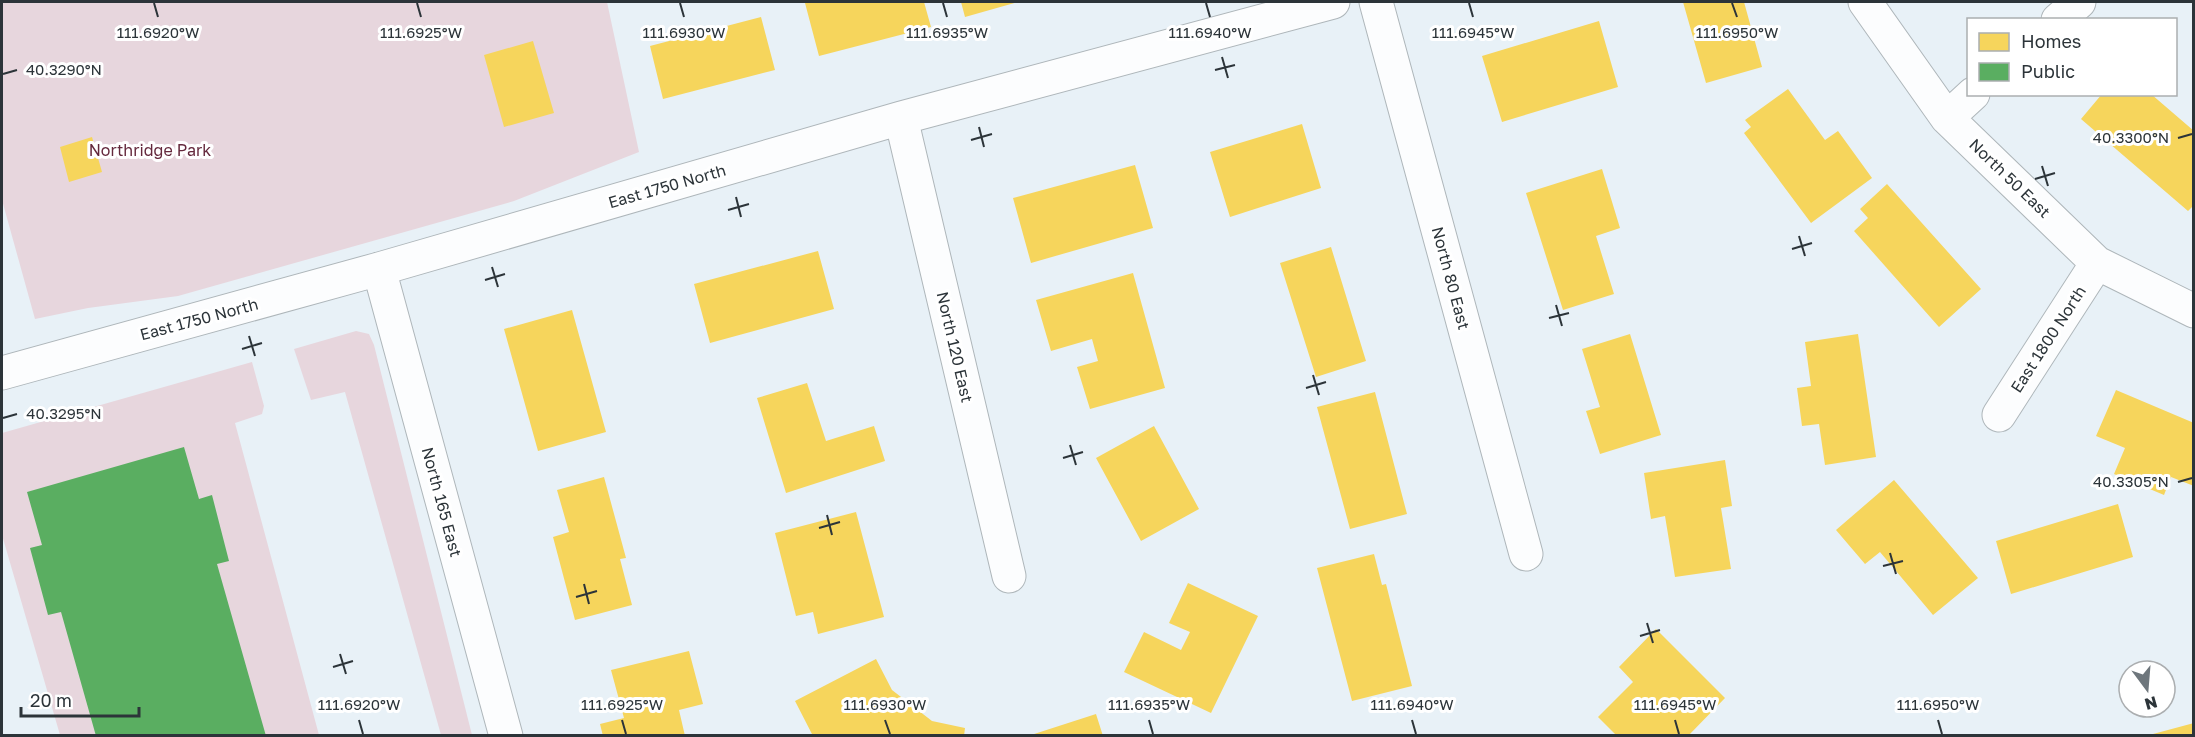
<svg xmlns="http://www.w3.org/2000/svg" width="2195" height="737" font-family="'Golos Text',sans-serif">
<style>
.green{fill:#e7d6dd}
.homes{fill:#f6d55c}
.public{fill:#5aae61}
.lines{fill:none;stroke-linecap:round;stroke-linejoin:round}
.minor-casing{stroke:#aeb6ba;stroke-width:35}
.minor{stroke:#fcfdfe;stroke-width:33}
.ticks{fill:none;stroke:#2c3439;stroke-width:2}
.labels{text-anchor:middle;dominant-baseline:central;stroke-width:6;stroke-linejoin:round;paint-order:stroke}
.park-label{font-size:16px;fill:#64283c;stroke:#fff}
.street-label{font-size:16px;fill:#2c3439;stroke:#fff}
.ticks-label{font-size:15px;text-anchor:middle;fill:#2c3439;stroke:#fff;stroke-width:6;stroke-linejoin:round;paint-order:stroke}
</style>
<rect width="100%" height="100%" fill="#e8f1f7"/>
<path class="green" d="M 2,2 L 607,2 L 639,152 L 514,201 L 178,296 L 88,308 L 35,319 L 2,200 Z
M 356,331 L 369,334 L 374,345 L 472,735 L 441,735 L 345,392 L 311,400 L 294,349 Z
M 252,362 L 264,406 L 262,414 L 235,423 L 319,735 L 60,735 L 2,535 L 2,433 Z"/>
<path class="homes" d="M 810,2 L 924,2 L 931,27 L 819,56 L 805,3 Z
M 961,2 L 1018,2 L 965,17 Z
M 1683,2 L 1744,2 L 1762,67 L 1706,83 Z
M 761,17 L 775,70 L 663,99 L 650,46 Z
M 1599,21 L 1618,87 L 1502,122 L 1482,56 Z
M 533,41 L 554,113 L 504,127 L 484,55 Z
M 1788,89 L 1825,140 L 1838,131 L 1872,178 L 1811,223 L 1744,133 L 1751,127 L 1745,120 Z
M 2102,94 L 2151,94 L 2194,131 L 2194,205 L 2188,211 L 2081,119 Z
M 1302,124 L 1321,188 L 1230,217 L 1210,152 Z
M 92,137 L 102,172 L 69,182 L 60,147 Z
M 1135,165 L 1153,228 L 1031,263 L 1013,198 Z
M 1602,169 L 1620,228 L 1596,236 L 1614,294 L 1563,310 L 1526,193 Z
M 1887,184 L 1981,289 L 1939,327 L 1854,231 L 1868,218 L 1860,209 Z
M 1331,247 L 1366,361 L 1316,377 L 1280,263 Z
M 818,251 L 834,309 L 710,343 L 694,284 Z
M 1133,273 L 1165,388 L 1090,409 L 1077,367 L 1098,361 L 1092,339 L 1051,351 L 1036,300 Z
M 572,310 L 606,432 L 538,451 L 504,329 Z
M 1630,334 L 1661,435 L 1600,454 L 1586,411 L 1600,407 L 1582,349 Z
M 1858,334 L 1876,457 L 1825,465 L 1819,424 L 1802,426 L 1797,388 L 1811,386 L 1805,342 Z
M 807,383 L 826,441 L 874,426 L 885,461 L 786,493 L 757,398 Z
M 2116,390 L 2194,423 L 2194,486 L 2171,477 L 2164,495 L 2114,474 L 2125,448 L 2096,436 Z
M 1375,392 L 1407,514 L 1350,529 L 1317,407 Z
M 1154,426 L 1199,509 L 1141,541 L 1096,458 Z
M 1725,460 L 1732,506 L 1721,508 L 1731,569 L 1675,577 L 1665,516 L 1651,519 L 1644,473 Z
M 604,477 L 626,558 L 620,559 L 632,605 L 575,620 L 553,537 L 569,532 L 557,490 Z
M 1894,480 L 1978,578 L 1933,615 L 1880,552 L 1865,564 L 1836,530 Z
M 2118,504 L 2133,557 L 2011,594 L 1996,541 Z
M 856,512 L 884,617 L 818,634 L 813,612 L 796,616 L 775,533 Z
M 1374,554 L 1382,585 L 1386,584 L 1412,686 L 1352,701 L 1317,568 Z
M 1188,583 L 1258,616 L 1211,713 L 1124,672 L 1144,632 L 1181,650 L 1190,632 L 1169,623 Z
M 1656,629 L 1725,698 L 1688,736 L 1617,736 L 1598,717 L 1633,682 L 1619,667 Z
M 689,651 L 703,704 L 679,710 L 685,736 L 603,736 L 600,724 L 624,718 L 611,670 Z
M 876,659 L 892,690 L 932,721 L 965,728 L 964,736 L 813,736 L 795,701 Z
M 1096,714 L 1103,736 L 1031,736 L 1031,735 Z
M 2194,723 L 2194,736 L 2153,736 L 2153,734 Z"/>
<path class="public" d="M 184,447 L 199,499 L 212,495 L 229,561 L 217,564 L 266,736 L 96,736 L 61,612 L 48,615 L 30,548 L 42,545 L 27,492 Z"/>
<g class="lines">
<g class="minor-casing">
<path id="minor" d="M 1376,2 L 1526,554
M 1865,2 L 1947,118 L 2097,263 L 2194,311
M 2058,20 L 2079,2
M 901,118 L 1009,576
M 1947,118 L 1973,94
M 379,269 L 506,736
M 2,373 L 379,269 L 901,118 L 1333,2
M 1999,415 L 2097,263"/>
</g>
<use href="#minor" class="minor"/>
</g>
<path class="ticks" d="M 154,3 L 158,17M 417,3 L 421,17M 680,3 L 684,17M 943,3 L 947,17M 1206,3 L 1210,17M 1469,3 L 1473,17M 1732,3 L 1737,17M 1222,57 L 1228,78M 1215,70 L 1235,65M 3,74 L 17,70M 979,127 L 984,147M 2178,138 L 2192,134M 971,140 L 992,134M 2042,166 L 2048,186M 2035,179 L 2055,173M 736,197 L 741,217M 728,210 L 749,204M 1799,236 L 1805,256M 1792,249 L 1812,243M 492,267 L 498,287M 485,280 L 505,274M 1556,305 L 1562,326M 1549,318 L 1569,313M 249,336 L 255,356M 242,349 L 262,343M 1313,375 L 1319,395M 1306,388 L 1326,382M 3,418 L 17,414M 1070,445 L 1076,465M 1063,458 L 1083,452M 2178,482 L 2192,478M 827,515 L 832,535M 819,528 L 840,522M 1890,553 L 1896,574M 1883,566 L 1903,561M 584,584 L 589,604M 576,597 L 597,591M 1647,623 L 1653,643M 1640,636 L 1660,630M 340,654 L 346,674M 333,667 L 353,661M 359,720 L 363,734M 622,720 L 626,734M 885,720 L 890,734M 1149,720 L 1153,734M 1412,720 L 1416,734M 1675,720 L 1679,734M 1938,720 L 1942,734"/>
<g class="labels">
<g class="park-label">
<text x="150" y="150">Northridge Park</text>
</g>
<g class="street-label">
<text transform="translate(2010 178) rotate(44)">North 50 East</text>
<text transform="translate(667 186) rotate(-16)">East 1750 North</text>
<text transform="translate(1451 278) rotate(75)">North 80 East</text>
<text transform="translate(199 319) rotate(-15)">East 1750 North</text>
<text transform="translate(2048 339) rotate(-57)">East 1800 North</text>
<text transform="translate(955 347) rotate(77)">North 120 East</text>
<text transform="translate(442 502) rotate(75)">North 165 East</text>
</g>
</g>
<g class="ticks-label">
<text x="158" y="38">111.6920°W</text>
<text x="421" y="38">111.6925°W</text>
<text x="684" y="38">111.6930°W</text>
<text x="947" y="38">111.6935°W</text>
<text x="1210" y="38">111.6940°W</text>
<text x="1473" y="38">111.6945°W</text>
<text x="1737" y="38">111.6950°W</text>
<text x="64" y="75">40.3290°N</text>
<text x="2131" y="143">40.3300°N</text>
<text x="64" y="419">40.3295°N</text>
<text x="2131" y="487">40.3305°N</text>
<text x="359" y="710">111.6920°W</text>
<text x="622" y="710">111.6925°W</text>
<text x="885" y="710">111.6930°W</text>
<text x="1149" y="710">111.6935°W</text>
<text x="1412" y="710">111.6940°W</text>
<text x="1675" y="710">111.6945°W</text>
<text x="1938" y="710">111.6950°W</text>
</g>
<rect width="2195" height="737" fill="none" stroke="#2c3439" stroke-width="6"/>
<rect x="1967" y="18" width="210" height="78" fill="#ffffff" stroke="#abaeb0" stroke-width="1.5"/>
<rect x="1979" y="33" width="30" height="18" fill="#f6d55c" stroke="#abaeb0" stroke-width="1.5"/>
<text x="2021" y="48" font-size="18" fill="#2c3439">Homes</text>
<rect x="1979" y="63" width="30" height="18" fill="#5aae61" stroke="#abaeb0" stroke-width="1.5"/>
<text x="2021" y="78" font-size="18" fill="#2c3439">Public</text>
<g transform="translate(2147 689) rotate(164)"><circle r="28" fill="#ffffff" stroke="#abaeb0" stroke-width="1.5"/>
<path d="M0-4.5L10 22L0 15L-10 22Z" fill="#6e767c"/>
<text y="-9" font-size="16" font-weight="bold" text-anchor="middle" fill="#2c3439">N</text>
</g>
<path d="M21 707v9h118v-9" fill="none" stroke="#2c3439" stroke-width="3"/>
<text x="30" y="707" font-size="18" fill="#2c3439" stroke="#ffffff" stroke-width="4.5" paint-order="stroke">20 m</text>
</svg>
